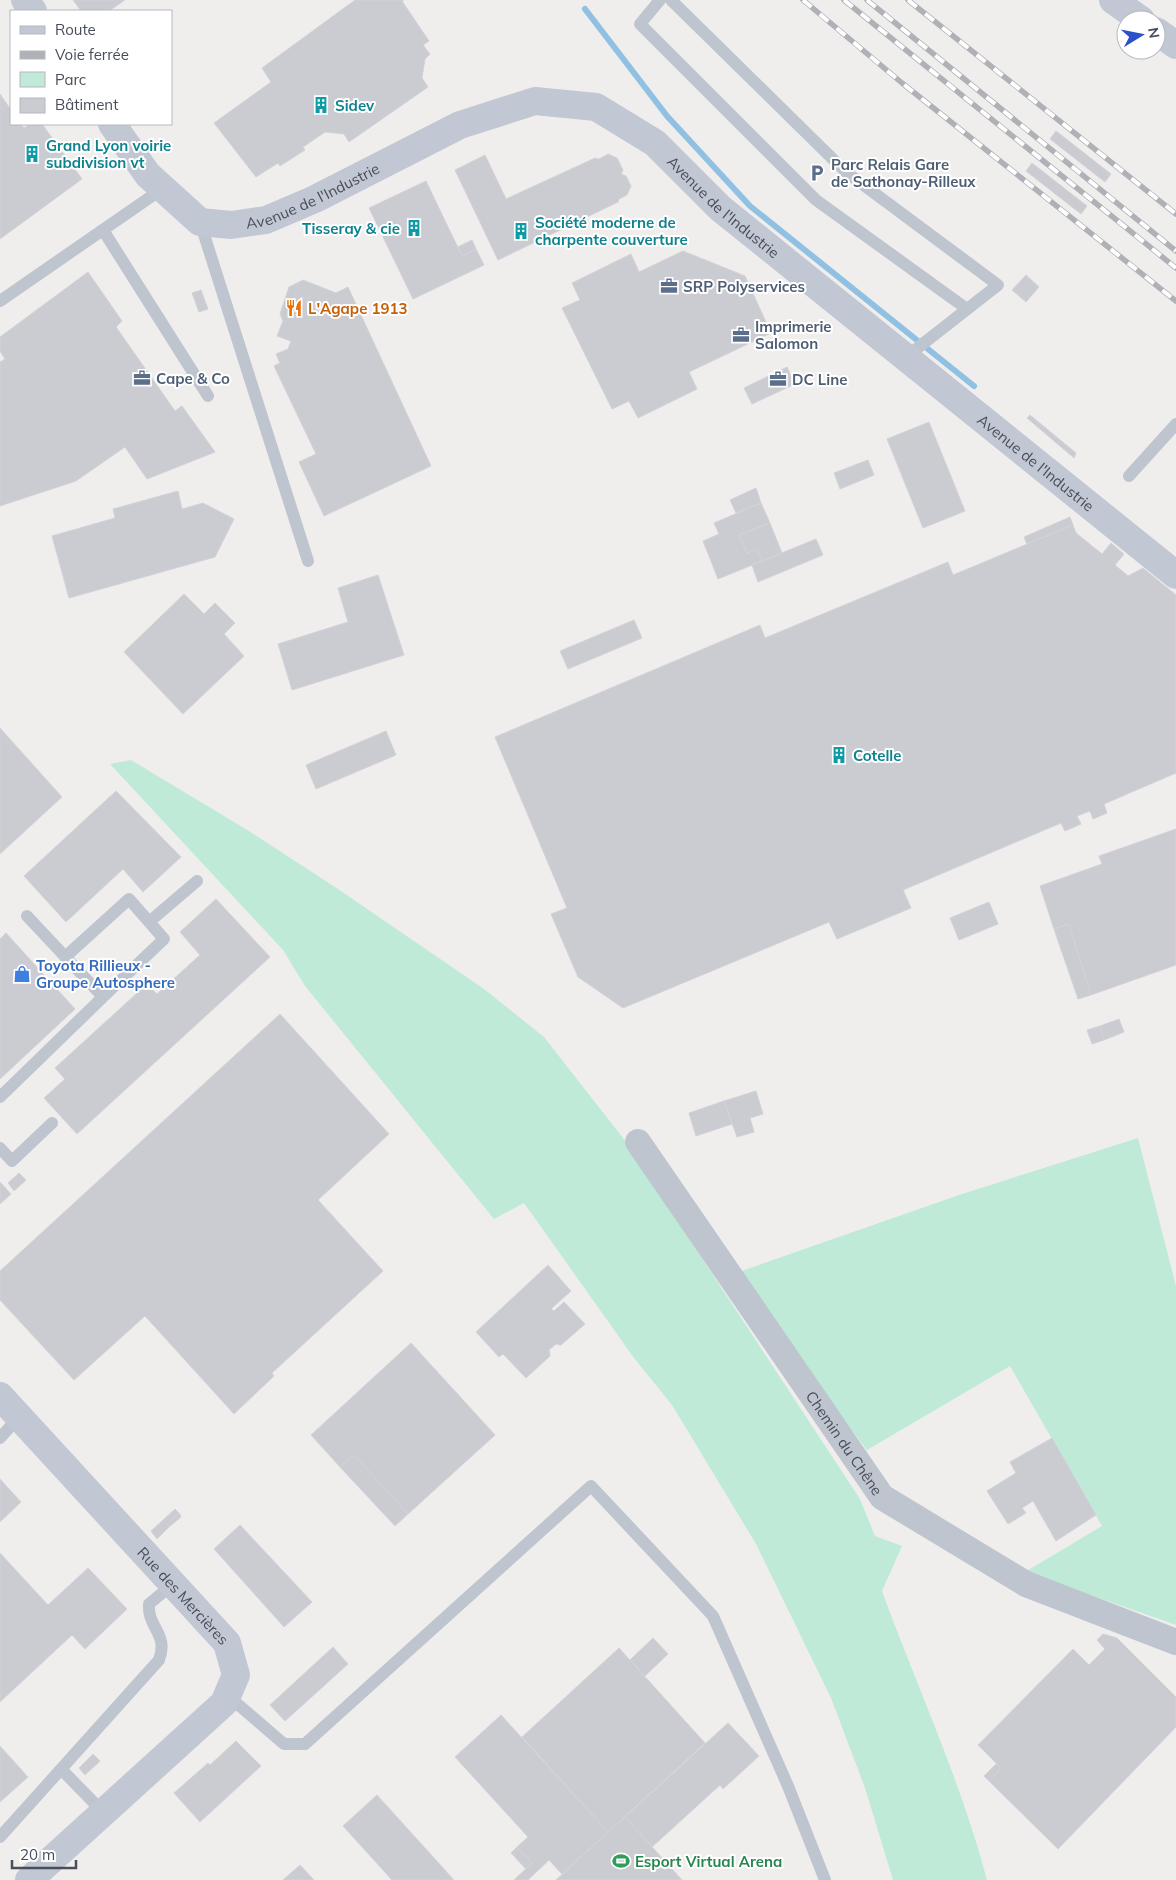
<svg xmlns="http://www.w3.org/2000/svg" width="1176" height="1880" font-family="Mulish,sans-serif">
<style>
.green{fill:#bfead8}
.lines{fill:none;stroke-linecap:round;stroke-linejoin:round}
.stream{stroke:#91c1e2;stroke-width:6}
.building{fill:#cbcbd2;stroke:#d2d2d8}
.lane{stroke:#bfc5ce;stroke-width:12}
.street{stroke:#bfc5ce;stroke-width:26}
.secondary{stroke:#c2c7d4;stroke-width:28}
.rail-casing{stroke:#b0b1b7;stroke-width:5.5}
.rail{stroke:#fff;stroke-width:4;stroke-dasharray:11;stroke-linecap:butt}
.labels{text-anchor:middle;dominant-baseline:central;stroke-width:4;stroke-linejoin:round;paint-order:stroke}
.culture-label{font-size:15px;font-weight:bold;fill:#0d838f;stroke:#fff;text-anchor:start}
.service-label{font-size:15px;font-weight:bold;fill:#4e5e75;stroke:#fff;text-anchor:start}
.street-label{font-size:15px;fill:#474d59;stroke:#fff}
.food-label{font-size:15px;font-weight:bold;fill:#c56008;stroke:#fff;text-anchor:start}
.shop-label{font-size:15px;font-weight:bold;fill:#366cbe;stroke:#fff;text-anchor:start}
.leisure-label{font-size:15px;font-weight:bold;fill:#27864d;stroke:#fff;text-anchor:start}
</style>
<rect width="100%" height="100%" fill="#f0eeed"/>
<path class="green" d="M 131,760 L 249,831 L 338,889 L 484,989 L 544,1037 L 623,1138 L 860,1499 L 875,1536 L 902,1546 L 882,1591 C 917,1687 961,1781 987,1880 L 893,1880 L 865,1788 L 831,1698 L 756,1544 L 672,1405 L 634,1358 L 524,1203 L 494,1219 L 305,986 L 283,950 L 110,764 Z
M 1138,1138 L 1176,1286 L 1176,1625 L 1025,1572 L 1102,1526 L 1010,1366 L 867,1450 L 733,1274 L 962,1194 Z"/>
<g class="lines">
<path class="stream" d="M 585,9 L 667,116 L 750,206 L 974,386"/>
</g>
<path class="building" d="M 73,0 L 125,0 L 109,11 L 81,11 Z
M 355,0 L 404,0 L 402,1 L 429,41 L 423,45 L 430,54 L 425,59 L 422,78 L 428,87 L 349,142 L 344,134 L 325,132 L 303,147 L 305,150 L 280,166 L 278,163 L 256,177 L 214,123 L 271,82 L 262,68 Z
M 0,94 L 11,110 L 11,124 L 21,124 L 24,128 L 30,124 L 42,124 L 82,179 L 0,239 Z
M 1056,131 L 1111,174 L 1105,182 L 1050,139 Z
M 608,154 L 617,158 L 623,170 L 621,174 L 626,176 L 631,186 L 627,195 L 619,199 L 618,202 L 498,260 L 455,170 L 485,155 L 506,199 L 595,158 L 599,159 Z
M 1032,163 L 1087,206 L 1081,214 L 1026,171 Z
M 426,181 L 462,256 L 476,249 L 484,265 L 413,299 L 369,208 Z
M 472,240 L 476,249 L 462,256 L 458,247 Z
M 683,251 L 745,276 L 771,333 L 689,372 L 697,389 L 638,418 L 629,401 L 612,409 L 562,308 L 580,300 L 572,283 L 631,254 L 639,272 Z
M 88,272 L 122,321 L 116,327 L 175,411 L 182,406 L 215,452 L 147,479 L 125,447 L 76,481 L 0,506 L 0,362 L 5,359 L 0,351 L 0,337 Z
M 1026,275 L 1039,287 L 1026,302 L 1012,290 Z
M 303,280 L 336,293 L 348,287 L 431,466 L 324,516 L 299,462 L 316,454 L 274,366 L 280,363 L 276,354 L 288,349 L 291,341 L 277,336 L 283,321 L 280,314 L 289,287 Z
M 201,290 L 208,309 L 199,312 L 192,293 Z
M 787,367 L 795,384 L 752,404 L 744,388 Z
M 1030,415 L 1076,453 L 1074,458 L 1027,418 Z
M 929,422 L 965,511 L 923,528 L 887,439 Z
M 868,460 L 874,475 L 840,489 L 834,473 Z
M 756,488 L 761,503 L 736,513 L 730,500 Z
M 178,491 L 182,509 L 203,503 L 234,519 L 215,557 L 69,598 L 52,536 L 115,518 L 113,509 Z
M 761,503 L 770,523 L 739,535 L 747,553 L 757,549 L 762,561 L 718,579 L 703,541 L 719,534 L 714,523 Z
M 1070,517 L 1073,525 L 1027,544 L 1024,537 Z
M 770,523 L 782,553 L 762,561 L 757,549 L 747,553 L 739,535 Z
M 1073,525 L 1076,533 L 1102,554 L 1111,543 L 1124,554 L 1115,565 L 1128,576 L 1143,568 L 1176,595 L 1176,773 L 1104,804 L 1107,813 L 1093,819 L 1090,811 L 1077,816 L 1081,824 L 1065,831 L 1061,823 L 903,890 L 911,908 L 837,939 L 829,922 L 623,1008 L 578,977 L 551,914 L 567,908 L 495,737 L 760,625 L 765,638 L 948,562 L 953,575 Z
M 816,539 L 823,555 L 758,582 L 752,565 Z
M 378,575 L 404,655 L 292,690 L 278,644 L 348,622 L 338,588 Z
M 184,594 L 204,614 L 215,603 L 235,623 L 224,634 L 244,656 L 183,714 L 124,652 Z
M 634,620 L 642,638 L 568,669 L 560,651 Z
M 0,728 L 62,797 L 0,854 Z
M 386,731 L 396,755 L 316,789 L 306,765 Z
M 116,791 L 181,857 L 143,892 L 123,869 L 66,922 L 24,876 Z
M 1176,829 L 1176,965 L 1091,995 L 1069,924 L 1054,929 L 1040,886 L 1102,864 L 1099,856 Z
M 216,899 L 270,957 L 77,1134 L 44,1098 L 65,1079 L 55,1068 L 147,984 L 157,994 L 200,955 L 180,932 Z
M 989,902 L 998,924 L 959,940 L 950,918 Z
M 1069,924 L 1091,995 L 1078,999 L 1054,929 Z
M 6,933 L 75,1009 L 0,1079 L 0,939 Z
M 280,1014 L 389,1134 L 318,1200 L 383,1271 L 272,1373 L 274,1376 L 234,1414 L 145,1316 L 74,1380 L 0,1300 L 0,1271 Z
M 1119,1019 L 1124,1032 L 1104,1040 L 1100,1026 Z
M 1100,1026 L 1104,1040 L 1092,1044 L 1087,1030 Z
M 756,1091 L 763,1114 L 750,1118 L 754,1132 L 737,1137 L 724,1101 Z
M 724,1101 L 732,1124 L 696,1136 L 689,1113 Z
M 19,1173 L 26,1180 L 14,1191 L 8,1183 Z
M 0,1182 L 11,1194 L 0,1204 Z
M 548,1265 L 571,1291 L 551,1309 L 554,1311 L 564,1302 L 585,1324 L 561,1345 L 556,1344 L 549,1350 L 550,1356 L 526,1378 L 503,1354 L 499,1357 L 476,1332 Z
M 411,1343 L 495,1435 L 408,1514 L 354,1455 L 340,1467 L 311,1435 Z
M 1052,1438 L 1096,1515 L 1056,1541 L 1033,1501 L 1022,1508 L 1026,1513 L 1008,1524 L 987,1491 L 1016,1473 L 1010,1462 Z
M 354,1455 L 408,1514 L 395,1526 L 340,1467 Z
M 0,1479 L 21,1502 L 0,1522 Z
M 175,1509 L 179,1513 L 167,1524 L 169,1527 L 157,1539 L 151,1531 Z
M 179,1513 L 181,1517 L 169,1527 L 167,1524 Z
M 240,1525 L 312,1602 L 284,1627 L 214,1549 Z
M 0,1553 L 48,1605 L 88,1568 L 127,1609 L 85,1649 L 72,1635 L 0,1702 Z
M 1103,1634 L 1117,1638 L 1176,1697 L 1176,1727 L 1058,1849 L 989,1781 L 1001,1768 L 978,1745 L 1073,1649 L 1089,1665 L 1105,1649 L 1097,1640 Z
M 653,1638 L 668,1654 L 645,1676 L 630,1660 Z
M 333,1647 L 348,1664 L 285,1721 L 270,1705 Z
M 619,1648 L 705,1743 L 608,1832 L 522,1737 Z
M 501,1715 L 608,1832 L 562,1874 L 549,1860 L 528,1880 L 514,1880 L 532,1863 L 517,1847 L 528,1837 L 455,1757 Z
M 728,1723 L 759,1756 L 723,1789 L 720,1785 L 652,1847 L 625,1817 Z
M 236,1741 L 261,1766 L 200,1822 L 174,1793 L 208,1763 L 210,1765 Z
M 0,1746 L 28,1777 L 0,1802 Z
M 93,1754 L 100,1761 L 85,1775 L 79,1768 Z
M 996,1764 L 1001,1768 L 989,1781 L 984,1776 Z
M 377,1795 L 454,1880 L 392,1880 L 343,1826 Z
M 625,1817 L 682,1880 L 556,1880 L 608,1832 Z
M 517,1847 L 532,1863 L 526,1869 L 511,1853 Z
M 300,1865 L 314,1880 L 283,1880 Z"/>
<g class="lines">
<path class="lane" d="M 660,0 L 640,24 L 816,200 L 967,309
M 671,0 L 846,172 L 998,285 L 906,357
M 200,222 L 308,561
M 103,230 L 208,396
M 0,301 L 162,189
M 1129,476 L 1176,424
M 149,922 L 197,881
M 65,957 L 129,899 L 164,939 L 103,997
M 0,1097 L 103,997 L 27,916
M 0,1148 L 12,1161 L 52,1123
M 0,1438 L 19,1417
M 227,1695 L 284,1744 L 305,1744 L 591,1486 L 713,1616 L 788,1786 L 825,1880
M 61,1769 L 103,1812
M 0,1837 L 159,1660 C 169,1634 147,1627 149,1604 L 173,1584"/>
<path class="street" id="s1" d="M 638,1142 L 882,1497 L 1026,1584 L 1176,1642"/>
<g class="secondary">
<path d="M 25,0 L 33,11"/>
<path d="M 1113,0 L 1141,20"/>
<path d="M 1156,31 L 1176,45"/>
<path id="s2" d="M 112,124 L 148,175 L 200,222 L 231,225 L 266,220 L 315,199 L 460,125 L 535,101 L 596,107 L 655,143 L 720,208 L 1176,575"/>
<path id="s3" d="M 0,1396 L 227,1643 L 236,1675 L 224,1703 L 29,1880"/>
</g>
<g class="rail-casing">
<path id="rail" d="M 803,0 L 902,83 L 1176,301
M 844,0 L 1176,268
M 867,0 L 1176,251
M 908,0 L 1176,214"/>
</g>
<use href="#rail" class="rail"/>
</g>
<defs>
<g id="building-bare" transform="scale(1.35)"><path d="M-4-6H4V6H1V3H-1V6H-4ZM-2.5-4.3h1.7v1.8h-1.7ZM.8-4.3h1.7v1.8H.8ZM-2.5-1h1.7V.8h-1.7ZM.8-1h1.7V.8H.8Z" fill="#0f9aa8" stroke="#fff" stroke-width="2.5" paint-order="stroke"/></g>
<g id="parking-bare" transform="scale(1.35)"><path d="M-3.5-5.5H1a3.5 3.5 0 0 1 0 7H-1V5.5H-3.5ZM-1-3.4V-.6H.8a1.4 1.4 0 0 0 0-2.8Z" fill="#5c6f8a" stroke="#fff" stroke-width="2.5" paint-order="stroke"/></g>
<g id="office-bare" transform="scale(1.35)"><path d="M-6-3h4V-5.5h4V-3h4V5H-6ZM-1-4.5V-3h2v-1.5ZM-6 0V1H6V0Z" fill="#5c6f8a" stroke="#fff" stroke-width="2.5" paint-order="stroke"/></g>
<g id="restaurant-bare" transform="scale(1.35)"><path d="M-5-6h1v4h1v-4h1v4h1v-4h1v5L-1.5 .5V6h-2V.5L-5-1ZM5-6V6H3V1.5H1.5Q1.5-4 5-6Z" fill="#e8710a" stroke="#fff" stroke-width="2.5" paint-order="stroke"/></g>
<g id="shop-bare" transform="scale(1.35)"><path d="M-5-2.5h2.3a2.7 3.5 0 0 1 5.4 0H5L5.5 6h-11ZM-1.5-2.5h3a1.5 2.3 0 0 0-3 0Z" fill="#3f7fe0" stroke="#fff" stroke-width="2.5" paint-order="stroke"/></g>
<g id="stadium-bare" transform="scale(1.35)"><path d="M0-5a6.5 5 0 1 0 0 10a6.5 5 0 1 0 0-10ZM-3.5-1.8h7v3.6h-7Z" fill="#2e9e5b" stroke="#fff" stroke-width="2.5" paint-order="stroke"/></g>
</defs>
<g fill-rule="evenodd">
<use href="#building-bare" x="321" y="105"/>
<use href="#building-bare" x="32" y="154"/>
<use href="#parking-bare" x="817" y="173"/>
<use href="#building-bare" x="414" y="228"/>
<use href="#building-bare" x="521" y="231"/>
<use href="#office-bare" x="669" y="286"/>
<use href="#restaurant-bare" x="294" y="308"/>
<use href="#office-bare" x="741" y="335"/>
<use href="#office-bare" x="142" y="378"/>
<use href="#office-bare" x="778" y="379"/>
<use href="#building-bare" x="839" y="755"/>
<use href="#shop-bare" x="22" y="974"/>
<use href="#stadium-bare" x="621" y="1861"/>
</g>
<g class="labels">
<g class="culture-label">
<text x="335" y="105">Sidev</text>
<text x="46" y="145">Grand Lyon voirie<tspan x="46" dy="17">subdivision vt</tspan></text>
<text x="535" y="222">Société moderne de<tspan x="535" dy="17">charpente couverture</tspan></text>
<text x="400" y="228" text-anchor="end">Tisseray &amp; cie</text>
<text x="853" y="755">Cotelle</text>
</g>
<g class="service-label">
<text x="831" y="164">Parc Relais Gare<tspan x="831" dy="17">de Sathonay-Rilleux</tspan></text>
<text x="683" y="286">SRP Polyservices</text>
<text x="755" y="326">Imprimerie<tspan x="755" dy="17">Salomon</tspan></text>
<text x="156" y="378">Cape &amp; Co</text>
<text x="792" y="379">DC Line</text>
</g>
<g class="street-label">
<text stroke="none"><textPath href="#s2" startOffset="251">Avenue de l'Industrie</textPath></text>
<text stroke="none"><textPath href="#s2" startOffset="718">Avenue de l'Industrie</textPath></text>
<text stroke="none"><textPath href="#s2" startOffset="1122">Avenue de l'Industrie</textPath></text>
<text stroke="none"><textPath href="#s1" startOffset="365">Chemin du Chêne</textPath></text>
<text stroke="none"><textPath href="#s3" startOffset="271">Rue des Mercières</textPath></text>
</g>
<g class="food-label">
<text x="308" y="308">L'Agape 1913</text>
</g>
<g class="shop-label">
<text x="36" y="965">Toyota Rillieux -<tspan x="36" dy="17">Groupe Autosphere</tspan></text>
</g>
<g class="leisure-label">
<text x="635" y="1861">Esport Virtual Arena</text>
</g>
</g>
<rect x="10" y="10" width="162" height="115" fill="#ffffff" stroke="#b5b8bd"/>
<rect x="20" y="26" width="25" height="8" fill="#c2c7d4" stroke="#b5b8bd"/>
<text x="55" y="35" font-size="15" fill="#474d59">Route</text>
<rect x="20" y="51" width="25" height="8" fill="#b0b1b7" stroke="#b5b8bd"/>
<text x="55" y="60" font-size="15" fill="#474d59">Voie ferrée</text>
<rect x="20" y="72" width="25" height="15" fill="#bfead8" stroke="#b5b8bd"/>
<text x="55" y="85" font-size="15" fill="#474d59">Parc</text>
<rect x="20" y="98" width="25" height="15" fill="#cbcbd2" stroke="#b5b8bd"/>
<text x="55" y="110" font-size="15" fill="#474d59">Bâtiment</text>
<g transform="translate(1141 35) rotate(80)"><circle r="24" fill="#ffffff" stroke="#b5b8bd"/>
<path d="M0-4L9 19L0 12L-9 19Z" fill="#2b50cc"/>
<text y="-8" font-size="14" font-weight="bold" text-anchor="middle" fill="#474d59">N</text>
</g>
<path d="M12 1860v8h64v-8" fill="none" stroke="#474d59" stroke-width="2.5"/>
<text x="20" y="1860" font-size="15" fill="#474d59" stroke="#ffffff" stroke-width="4" paint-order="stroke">20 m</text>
</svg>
